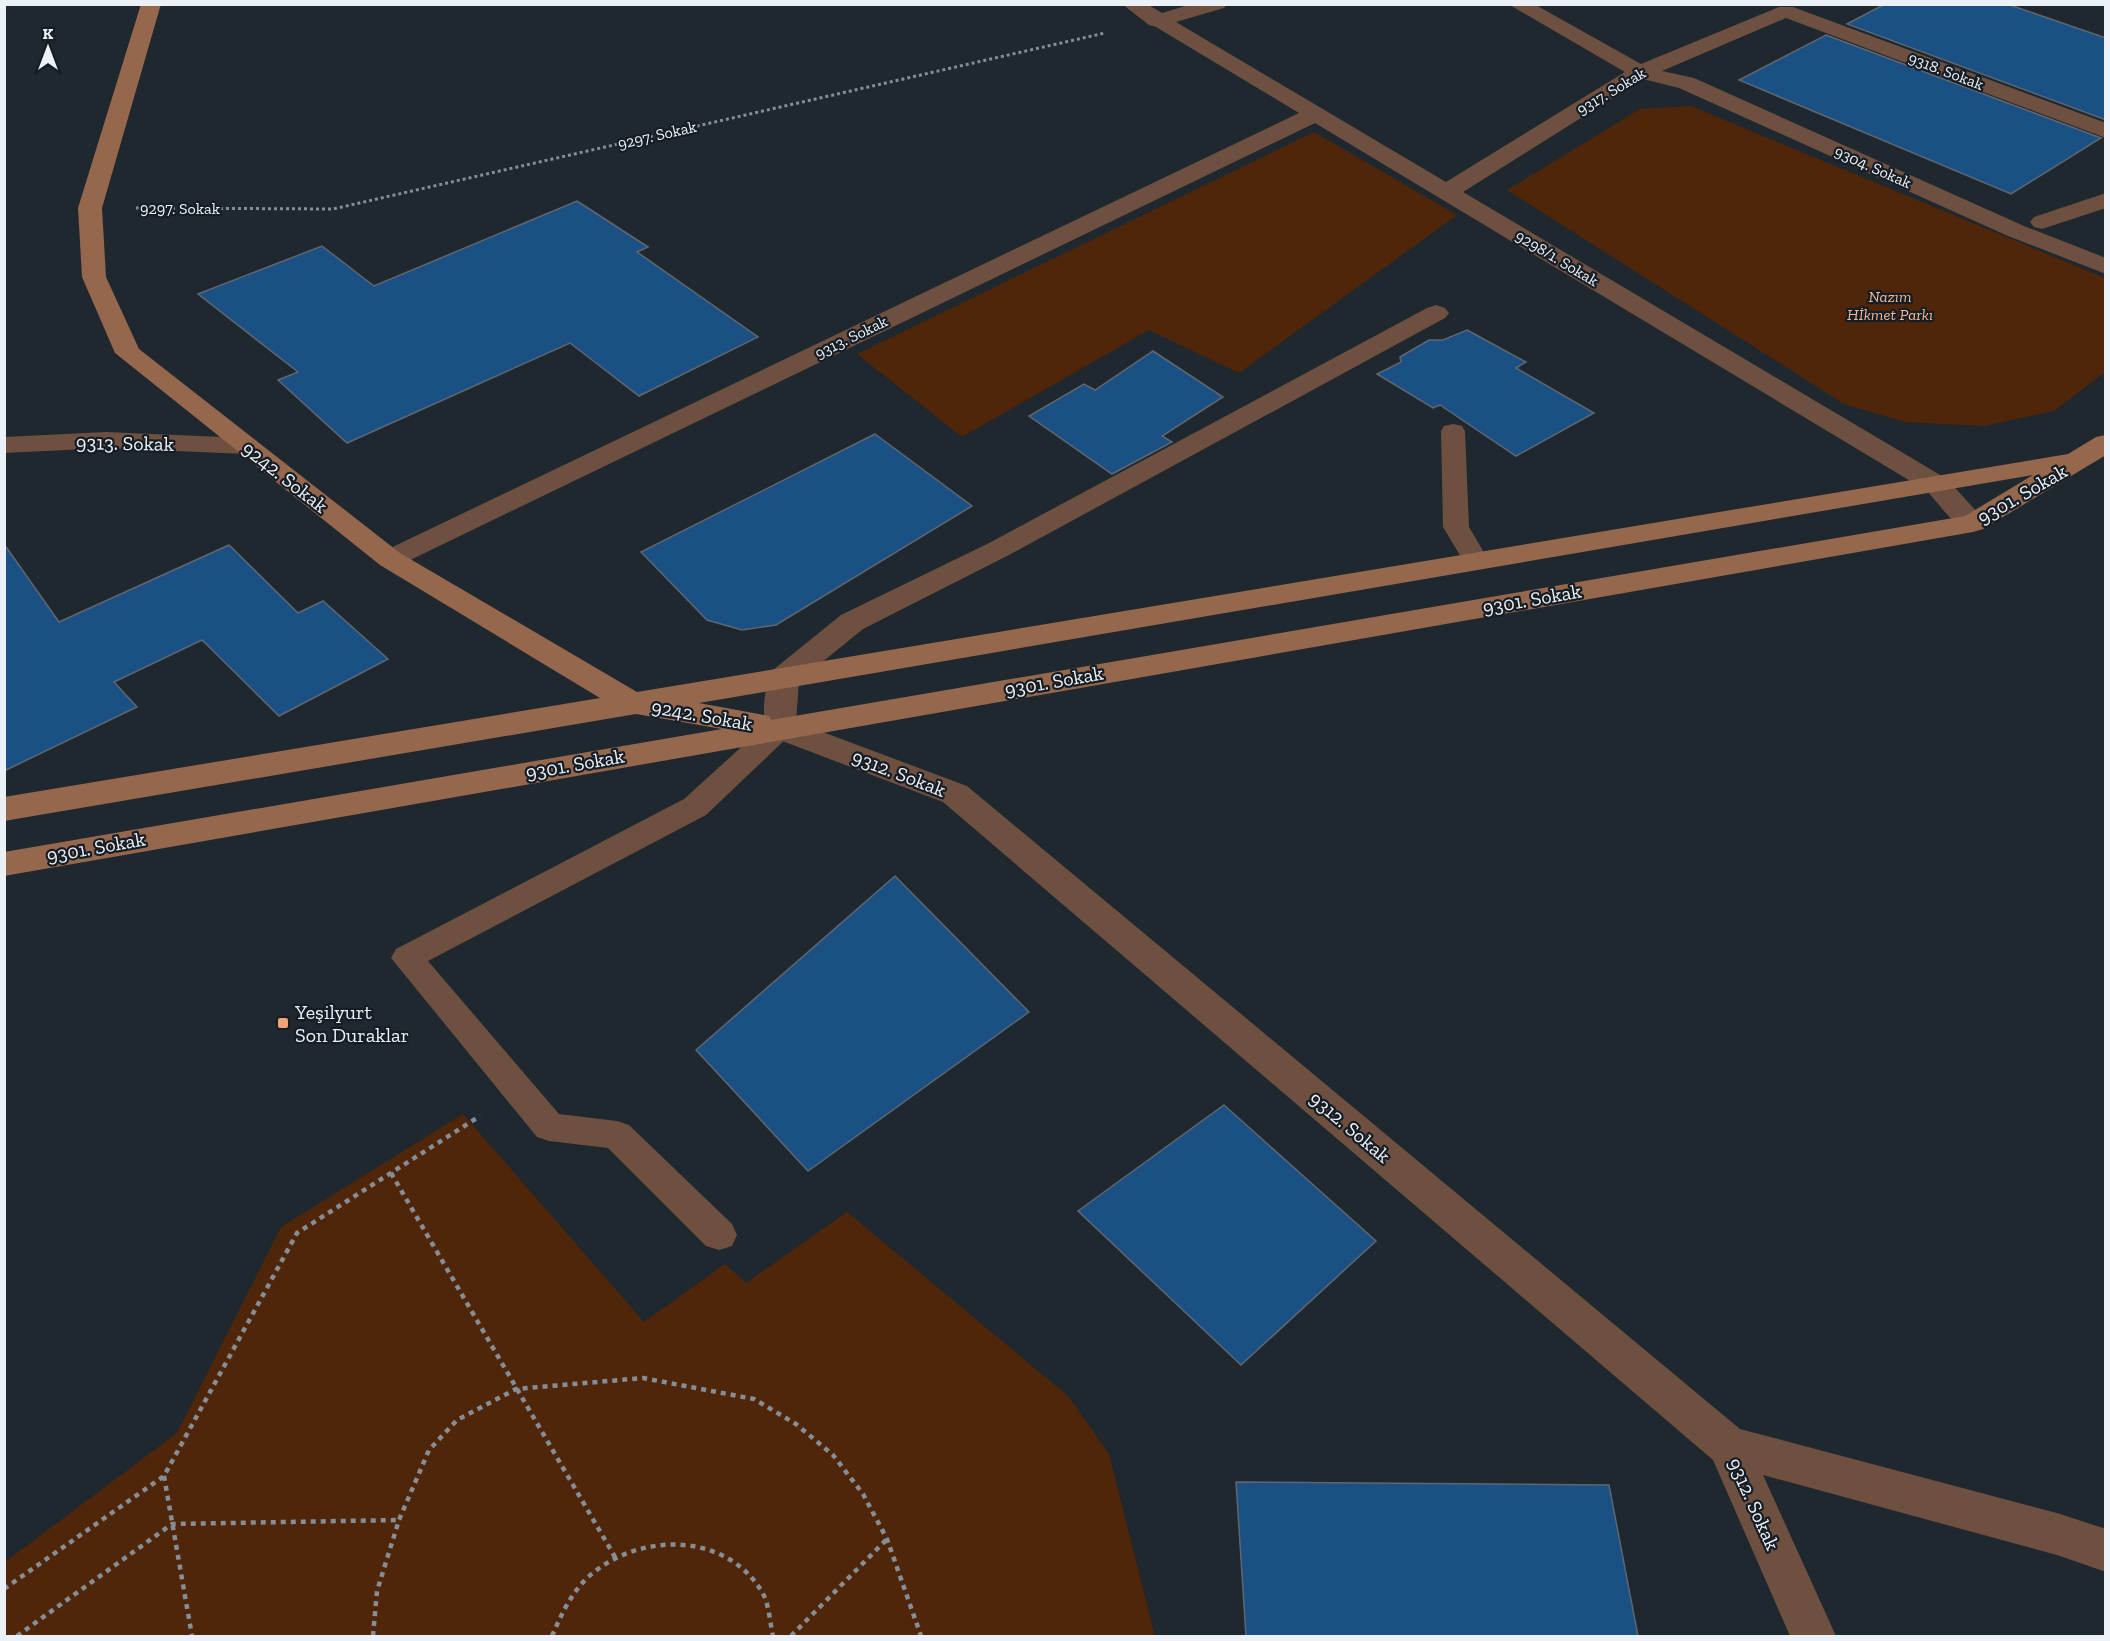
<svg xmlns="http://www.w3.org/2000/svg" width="2110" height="1641" font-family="'Zilla Slab',serif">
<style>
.green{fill:#50260a}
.building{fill:#1b5085;stroke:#5e6770;stroke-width:1.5}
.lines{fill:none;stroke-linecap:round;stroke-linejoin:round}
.path-far1{stroke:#868d94;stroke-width:3;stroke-dasharray:3 3;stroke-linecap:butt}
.path{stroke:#868d94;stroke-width:4.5;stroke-dasharray:5 5;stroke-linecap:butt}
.lane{fill:#6d5040;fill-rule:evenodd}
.street{fill:#6d5040;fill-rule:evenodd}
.secondary{fill:#95674d;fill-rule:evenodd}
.poi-dot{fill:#efa377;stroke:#161d25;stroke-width:2}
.labels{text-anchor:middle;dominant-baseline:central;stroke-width:4.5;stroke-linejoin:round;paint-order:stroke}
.far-street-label{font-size:16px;fill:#ecf1f7;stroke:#161d25}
.far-park-label{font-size:16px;font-style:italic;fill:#f2b999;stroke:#161d25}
.street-label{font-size:20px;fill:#ecf1f7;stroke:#161d25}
.poi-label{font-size:20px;fill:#ecf1f7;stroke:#161d25;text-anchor:start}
</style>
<rect width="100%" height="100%" fill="#1f272f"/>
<path class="green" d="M 1691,106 L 2105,278 L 2105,372 L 2054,411 L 1984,426 L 1905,422 L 1844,404 L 1507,190 L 1640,109 Z
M 1314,132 L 1457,215 L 1239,373 L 1149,330 L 962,437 L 857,354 Z
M 463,1114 L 644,1322 L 725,1264 L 746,1283 L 847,1212 L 1068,1396 L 1109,1454 L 1155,1636 L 5,1636 L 5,1562 L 177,1433 L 281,1227 Z"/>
<path class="building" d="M 1885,4 L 2007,4 L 2106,38 L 2106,120 L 1847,24 Z
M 1826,35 L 2101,138 L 2011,194 L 1739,80 Z
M 577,201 L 648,247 L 637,252 L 758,337 L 639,396 L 570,343 L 347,443 L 278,380 L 298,372 L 198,294 L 322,246 L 374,286 Z
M 1467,330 L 1526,362 L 1516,368 L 1594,413 L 1516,456 L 1440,405 L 1433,408 L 1377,374 L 1401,362 L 1400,357 L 1429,340 L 1443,340 Z
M 1153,351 L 1223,397 L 1162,436 L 1172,442 L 1112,474 L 1029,416 L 1084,384 L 1095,390 Z
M 875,434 L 972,506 L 776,625 L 742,630 L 707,620 L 641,552 Z
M 4,544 L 59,622 L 229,545 L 298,613 L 323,601 L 388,659 L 279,716 L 202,640 L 114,682 L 137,707 L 4,771 Z
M 895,876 L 1029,1012 L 808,1171 L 696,1050 Z
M 1224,1105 L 1376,1241 L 1241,1365 L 1078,1211 Z
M 1236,1482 L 1609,1485 L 1638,1636 L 1246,1636 Z"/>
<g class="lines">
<path class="path-far1" d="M 136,208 L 333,209 L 1105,33"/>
<path class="path" d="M 391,1173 L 615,1557
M 164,1476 L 192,1636
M 4,1589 L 164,1476 L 297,1233 L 480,1116
M 17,1636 L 172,1524 L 399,1520
M 373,1636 L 377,1591 L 399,1520 L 429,1450 L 457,1420 L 516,1389 L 643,1378 L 754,1399 L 796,1424 L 833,1455 L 863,1494 L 887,1539 L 921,1636
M 552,1636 C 563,1611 574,1586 598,1569 C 649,1532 728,1535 762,1592 C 769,1603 770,1623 773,1636
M 791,1636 L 887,1539"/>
<path class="lane" d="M 1453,424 L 1462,426 L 1465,431 L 1469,527 L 1489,561 L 1485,567 L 1476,569 L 1467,567 L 1443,527 L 1441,431 L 1444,426 Z
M 780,718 L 790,721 L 794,728 L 790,735 L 706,815 L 428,961 L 559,1114 L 617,1121 L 629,1125 L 732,1224 L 737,1235 L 732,1246 L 719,1250 L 706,1246 L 608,1148 L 549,1141 L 537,1137 L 391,958 L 396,949 L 684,799 L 770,721 Z"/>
<path class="street" d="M 1122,4 L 1147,4 L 1162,13 L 1192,4 L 1227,4 L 1224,8 L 1176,22 L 1446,182 L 1625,72 L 1508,4 L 1534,4 L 1641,64 L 1779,7 L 1793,7 L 2106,123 L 2106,138 L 1786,18 L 1662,71 L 1694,78 L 2024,226 L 2106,258 L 2106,274 L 2008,236 L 1679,88 L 1643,79 L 1463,192 L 1947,479 L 1987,523 L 1983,529 C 1958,536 1943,508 1927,491 L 1315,123 L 400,565 L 390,568 L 380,565 L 376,559 L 380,553 L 1299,113 L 1156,27 L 1149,25 Z
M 2106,193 L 2106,208 L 2042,229 L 2034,227 L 2030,222 L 2034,217 Z
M 1436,305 L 1445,308 L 1449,313 L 1445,318 L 1009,555 L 863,629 L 799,681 L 796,722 L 967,786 L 1740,1429 L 2057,1513 L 2106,1529 L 2106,1572 L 2057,1555 L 1763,1475 L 1836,1636 L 1790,1636 L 1713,1460 L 943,802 L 769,736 C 760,721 764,684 773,670 L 841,615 L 989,543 L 1427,308 Z
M 106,432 L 246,438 L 256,440 L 260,446 L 256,452 L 246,454 L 106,448 L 4,453 L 4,437 Z"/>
<path class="secondary" d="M 141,4 L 161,4 L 102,208 L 106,277 L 139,349 L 400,553 L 637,692 L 2068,454 L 2096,437 L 2106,435 L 2106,455 L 1983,529 L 1973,532 L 4,876 L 4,852 L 722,729 L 636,714 L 4,821 L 4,797 L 600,698 L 380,565 L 115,353 L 82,277 L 78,208 ZM 2033,475 L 1965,516 L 771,720 L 769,716 L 699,703 Z"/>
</g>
<rect class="poi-dot" x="277" y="1017" width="12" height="12" rx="3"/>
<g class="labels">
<g class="far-street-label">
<text transform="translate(1946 71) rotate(21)">9318. Sokak</text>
<text transform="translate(1611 91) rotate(-31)">9317. Sokak</text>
<text transform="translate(657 135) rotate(-13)">9297. Sokak</text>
<text transform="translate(1873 167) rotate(24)">9304. Sokak</text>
<text x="180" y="208">9297. Sokak</text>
<text transform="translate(1557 258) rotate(31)">9298/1. Sokak</text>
<text transform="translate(851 337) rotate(-26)">9313. Sokak</text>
</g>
<g class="far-park-label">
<text x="1890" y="296">Nazım<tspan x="1890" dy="18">Hİkmet Parkı</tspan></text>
</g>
<g class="street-label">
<text transform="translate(125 443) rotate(1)">9313. Sokak</text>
<text transform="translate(285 477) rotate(38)">9242. Sokak</text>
<text transform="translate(2022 494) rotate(-30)">9301. Sokak</text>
<text transform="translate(1532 599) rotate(-10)">9301. Sokak</text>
<text transform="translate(1054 681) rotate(-10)">9301. Sokak</text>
<text transform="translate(702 715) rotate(10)">9242. Sokak</text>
<text transform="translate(575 764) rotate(-10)">9301. Sokak</text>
<text transform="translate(899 773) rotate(21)">9312. Sokak</text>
<text transform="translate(96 847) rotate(-10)">9301. Sokak</text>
<text transform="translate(1350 1127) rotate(40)">9312. Sokak</text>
<text transform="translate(1754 1504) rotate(66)">9312. Sokak</text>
</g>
<g class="poi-label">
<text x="295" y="1012">Yeşilyurt<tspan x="295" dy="23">Son Duraklar</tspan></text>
</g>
</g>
<rect width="2110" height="1641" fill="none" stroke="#ecf1f7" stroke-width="12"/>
<g transform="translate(48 48)" stroke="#161d25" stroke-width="4.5" paint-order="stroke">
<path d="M0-4.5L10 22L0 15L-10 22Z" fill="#ecf1f7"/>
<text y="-9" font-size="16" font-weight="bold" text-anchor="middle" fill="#ecf1f7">K</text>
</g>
</svg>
